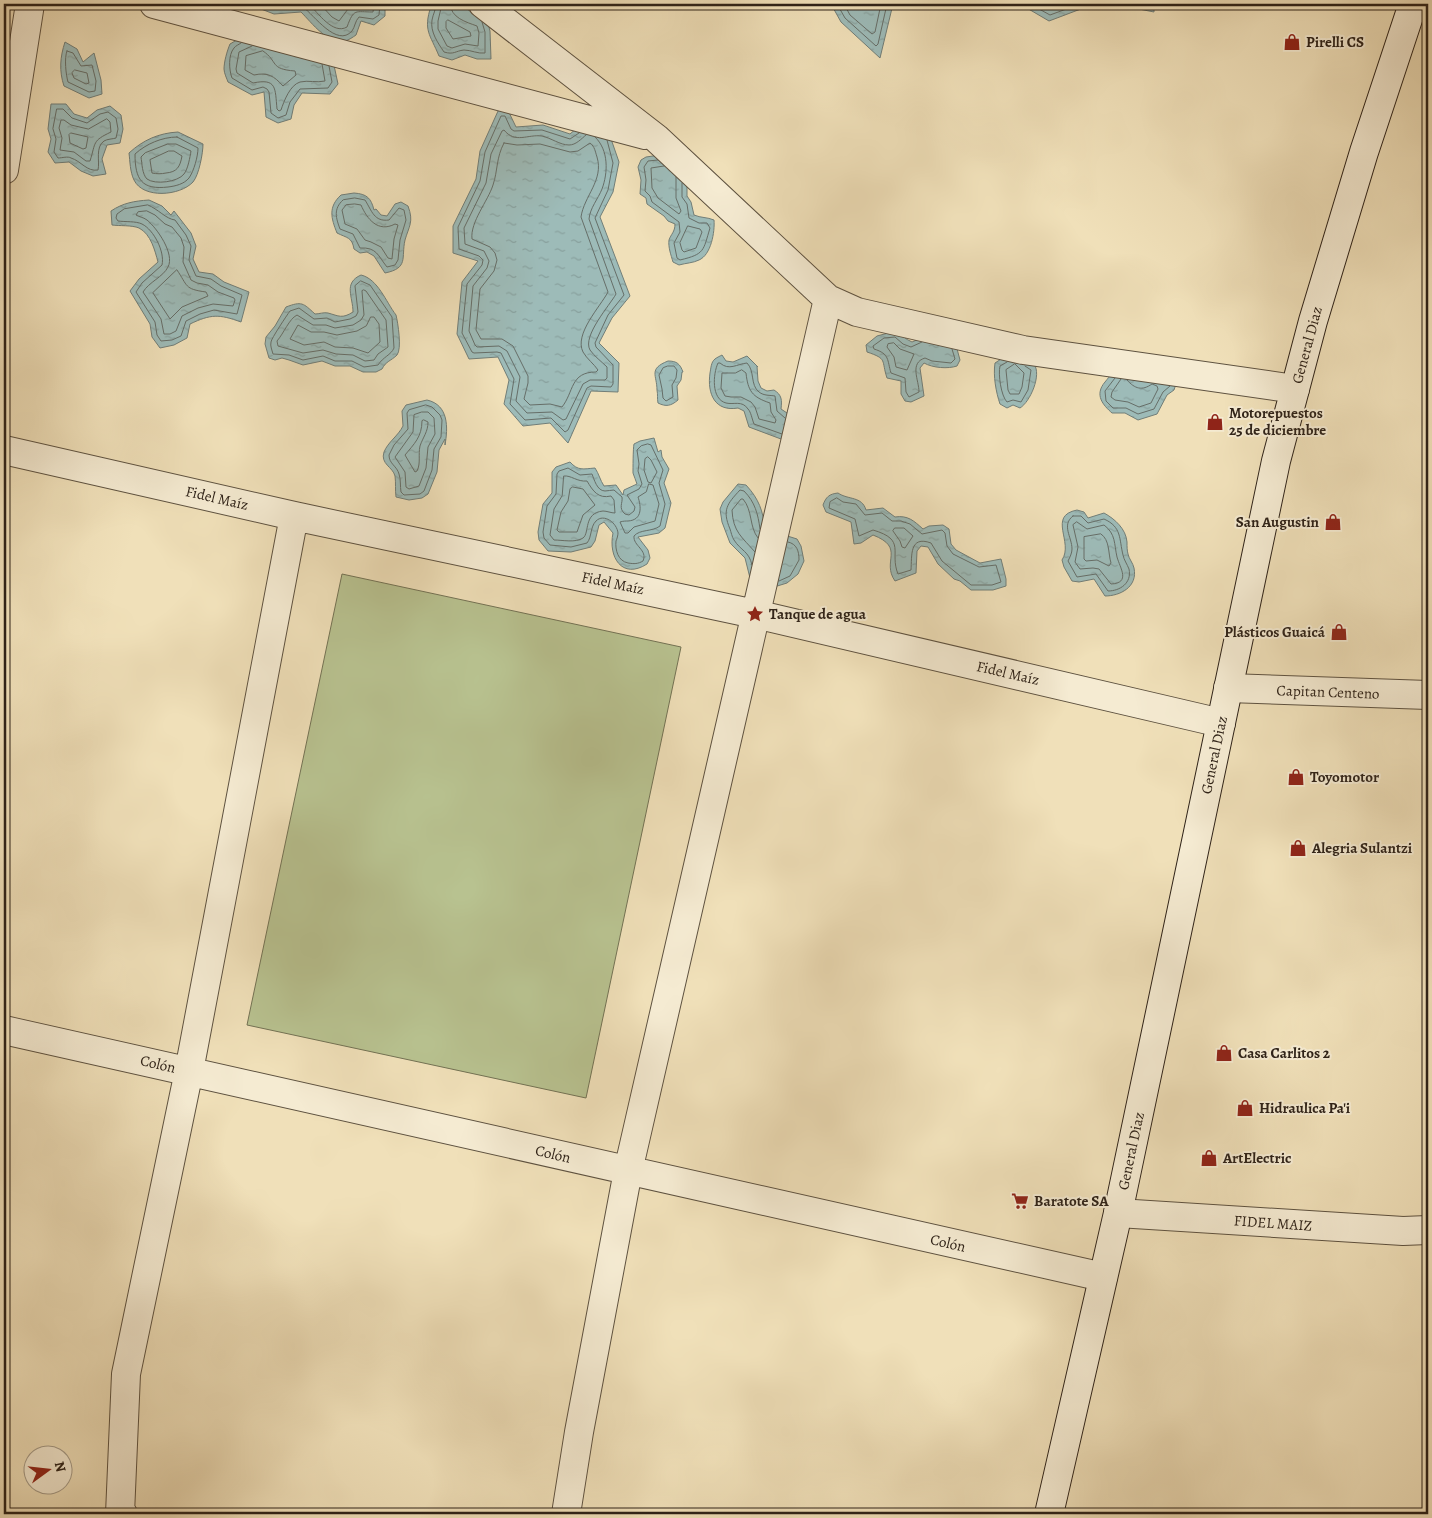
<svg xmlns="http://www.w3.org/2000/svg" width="1432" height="1518" font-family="Alegreya,serif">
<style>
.green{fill:#b8c290;stroke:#737254}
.water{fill:url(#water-ripples);stroke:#717e78}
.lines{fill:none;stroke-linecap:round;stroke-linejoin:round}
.shore{stroke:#666e68;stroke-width:1}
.minor-casing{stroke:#5e5240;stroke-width:30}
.secondary-casing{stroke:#2e2218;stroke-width:30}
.minor{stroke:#f5ebd2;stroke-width:28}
.secondary{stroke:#f5ebd2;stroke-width:28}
.labels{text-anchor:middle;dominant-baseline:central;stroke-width:4;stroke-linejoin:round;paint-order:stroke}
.poi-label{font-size:15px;font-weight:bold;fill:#2e2218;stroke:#f5ebd2;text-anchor:start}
.street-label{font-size:15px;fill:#2e2218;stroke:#f5ebd2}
</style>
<defs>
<pattern id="water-ripples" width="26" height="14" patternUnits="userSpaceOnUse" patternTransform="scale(1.25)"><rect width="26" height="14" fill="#9dbbb8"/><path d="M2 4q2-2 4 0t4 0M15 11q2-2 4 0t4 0" fill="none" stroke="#88a09d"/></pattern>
</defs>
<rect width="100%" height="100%" fill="#f0e0b9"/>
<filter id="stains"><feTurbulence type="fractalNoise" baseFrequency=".004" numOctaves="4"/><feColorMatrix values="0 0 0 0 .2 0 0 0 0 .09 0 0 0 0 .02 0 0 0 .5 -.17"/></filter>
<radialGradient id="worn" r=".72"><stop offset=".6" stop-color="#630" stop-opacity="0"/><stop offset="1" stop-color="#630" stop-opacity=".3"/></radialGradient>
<path class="green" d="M 342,574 L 681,647 L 586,1098 L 247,1025 Z"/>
<path class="water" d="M 260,4 L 385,4 L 385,16 L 374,25 L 361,21 L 356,35 C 353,37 349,40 345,41 C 328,45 312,23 301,12 L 274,14 L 261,9 Z
M 429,4 L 461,4 L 472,13 L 486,16 L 490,31 L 491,59 L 477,59 L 465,55 L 452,60 L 439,56 C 430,34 423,31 431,6 Z
M 831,4 L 893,4 L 880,58 L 841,22 Z
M 1020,4 L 1094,4 L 1049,21 Z
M 1114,4 L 1154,4 L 1154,12 Z
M 242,37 L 332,56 L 338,84 L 330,94 L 302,93 L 294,105 L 291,119 L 278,123 L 266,117 L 264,92 L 252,95 L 228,82 C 227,79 224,73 224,69 C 224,62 227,51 230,44 Z
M 65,42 L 77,49 L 83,62 L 94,53 L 101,80 L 102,94 L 89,98 L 64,86 C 59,71 60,57 65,42 Z
M 503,100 L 516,127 L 543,125 L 570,134 L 590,117 L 610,136 L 619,162 L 613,192 L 600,217 L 630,296 L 612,318 L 599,343 L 619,363 L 618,392 L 591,391 L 568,443 L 550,423 L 523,426 L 504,404 L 509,380 L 498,357 L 469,359 L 457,334 L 462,282 L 478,261 L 453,253 L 453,226 L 476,179 L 480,151 Z
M 51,104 L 66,104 L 74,114 L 87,118 L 97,110 L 110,106 L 121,115 L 123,129 L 120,143 L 107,145 L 102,159 L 106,174 L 93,176 L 81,171 L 69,162 L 55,163 L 48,152 L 51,139 L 48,129 Z
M 178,132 L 203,144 C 203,153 199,175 193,182 C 180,196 143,199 134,180 C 130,172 130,161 129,153 C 143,140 159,133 178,132 Z
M 660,155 L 687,175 L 687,196 L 691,202 L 694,215 C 701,218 707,217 714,220 C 715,232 711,255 699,260 C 693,263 686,263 679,265 L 673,262 C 671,255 668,247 669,240 C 671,234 675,232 675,224 L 668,221 L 664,216 L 647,204 L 646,198 L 640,194 L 641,180 L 638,167 L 641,160 L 646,157 Z
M 354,193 C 367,194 371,198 374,210 L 376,209 L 381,215 L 387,216 L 395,204 L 401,202 L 408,206 C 414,222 409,226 405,240 C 401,258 409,268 385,273 L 374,256 L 367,252 L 360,253 L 354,249 C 352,237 347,238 337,233 C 331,218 328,207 341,195 Z
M 149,200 L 162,206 L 171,215 L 174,211 L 191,233 L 196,246 L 193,259 L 199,272 L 213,274 L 224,282 L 249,292 L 241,322 C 219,314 211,314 190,324 L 187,338 L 174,345 L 160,348 L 152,337 L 150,324 L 130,291 L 139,279 L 158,262 C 155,251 151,234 139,228 C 132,225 119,226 112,225 L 111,211 C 123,203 134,201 149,200 Z
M 361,275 C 378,279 386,302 396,315 C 398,323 402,349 397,355 C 391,361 386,361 382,369 L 376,372 L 363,372 L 350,366 L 335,366 L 322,361 L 303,365 L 289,360 L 282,358 L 275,360 L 269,358 L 265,344 L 266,337 L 275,326 L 286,307 C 302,301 303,303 315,314 C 319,314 324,312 328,313 C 339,316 342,319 353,312 C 353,297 343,283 361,275 Z
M 896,331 C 902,335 905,339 912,342 L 919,339 L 953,334 L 960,360 L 957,366 C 948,369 933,368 924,363 L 920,368 L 924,396 L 911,402 L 905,401 L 901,394 L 901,381 L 887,378 C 881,360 888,359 867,352 L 866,345 L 877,336 Z
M 1012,352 C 1018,355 1030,359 1034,364 C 1042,375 1030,402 1020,408 L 1013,405 L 1007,408 L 1000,404 C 996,392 993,376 995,363 Z
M 722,355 L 726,361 L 733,362 L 747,356 L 758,367 L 757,366 L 758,381 L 761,388 L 767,391 L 774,390 C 782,395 782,400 781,409 L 793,417 L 794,435 L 781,439 L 749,427 L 744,411 L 738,408 C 715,412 707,394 710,373 C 711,368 711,362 715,359 C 716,358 720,356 722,355 Z
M 668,361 C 677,361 680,364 683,372 L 682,372 L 681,380 L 677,386 L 678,400 C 671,406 666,407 658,403 C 657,398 658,395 657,390 C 657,375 648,369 668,361 Z
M 1111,372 L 1176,384 L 1174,390 L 1167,395 L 1157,414 L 1138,420 L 1125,413 L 1112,413 C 1103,405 1094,395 1105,382 C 1108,378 1110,377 1111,372 Z
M 427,400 C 449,405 448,428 445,445 L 445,439 L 439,450 L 437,472 L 428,494 L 422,498 L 409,500 L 396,497 C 395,490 396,483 395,476 C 393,467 380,464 384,452 C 388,442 398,436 403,426 L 402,411 L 406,405 Z
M 654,438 L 658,452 L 661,450 L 662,457 L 669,469 L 664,483 L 671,503 L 665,528 L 659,533 L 638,537 L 648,550 L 650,558 L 647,564 C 622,580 608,557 613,533 L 604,522 L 599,525 L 595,541 L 591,547 L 571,552 L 548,551 L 539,540 L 538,532 L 543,504 L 552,493 L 552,472 L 556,467 L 570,462 C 578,471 583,469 595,468 C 599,474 600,480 604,486 L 616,485 L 623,495 L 624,490 L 637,484 C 636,480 634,477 633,473 C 633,470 633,448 634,444 L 640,441 Z
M 738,484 L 746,485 C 759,499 763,511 765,529 L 797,539 L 801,546 L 804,561 L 798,574 L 787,583 L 774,587 L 752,586 L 745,558 L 730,543 L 722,522 L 720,509 L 723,502 Z
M 838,493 C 848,500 862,496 866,510 L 883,508 L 895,517 C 908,515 914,521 923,529 L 929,526 L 943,525 L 949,529 L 951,544 L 956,550 L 980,563 L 1001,559 L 1006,579 L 1006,586 L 993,590 L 971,590 L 960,581 L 954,579 L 938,564 L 928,547 L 921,546 L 917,551 L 916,573 L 895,581 C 881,561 906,548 873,535 L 861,543 L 854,544 L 851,522 L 826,512 L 823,505 C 826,497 829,494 838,493 Z
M 1077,510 L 1084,512 L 1088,518 L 1104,513 C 1115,519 1126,529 1127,542 C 1127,547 1127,550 1128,554 C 1129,559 1133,563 1134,568 C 1138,587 1120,596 1105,596 L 1094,579 L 1079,582 L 1072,581 L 1064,567 L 1062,560 C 1074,542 1047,516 1077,510 Z"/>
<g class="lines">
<path class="shore" d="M 265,4 L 275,8 L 303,7 C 314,15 337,48 352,31 C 355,27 355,21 359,17 L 373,19 L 379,15 L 380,4
M 309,4 C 318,13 333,35 347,27 C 354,8 355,12 373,12 L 374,4
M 320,4 L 332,17 L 339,21 L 348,9 L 356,4
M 436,4 C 436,10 433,14 432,20 C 430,32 438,43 444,52 C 454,55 455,51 464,50 C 471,50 478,54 485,53 L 485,32 L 482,22
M 442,4 L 438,21 L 438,29 L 447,46 L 452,48 L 465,44 L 478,46 L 479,33 L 477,26 C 466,22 451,18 450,4
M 837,4 L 845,18 L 876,46 L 878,44 L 887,4
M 844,4 L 850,15 L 872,34 L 875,32 L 881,4
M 1030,4 L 1050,15 L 1080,4
M 448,20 L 470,32 L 471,36 L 453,39 L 446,28 L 446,22 Z
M 241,43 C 240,44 235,46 234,48 C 228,55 229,70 232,78 L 252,90 L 263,87 L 267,89 L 269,92 L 271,113 L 278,118 L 286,115 L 290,102 L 300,89 L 328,88 L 332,82 L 329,66
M 252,46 L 239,52 L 236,69 L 237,73 L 253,83 C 277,78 275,88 277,109 L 279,111 L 281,110 C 284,101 290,85 300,82 C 308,80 317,83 325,81 L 322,64
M 67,51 L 73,53 L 81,66 L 92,65 L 96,81 L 95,91 L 89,92 L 68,82 C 66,75 64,58 67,51 Z
M 263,51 C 279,62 269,69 295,71 L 296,75 L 283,86 C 274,76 268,72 254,75 L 245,70 L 246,56 Z
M 75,70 L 87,73 L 89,83 L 86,84 L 74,78 L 72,73 Z
M 57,109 L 63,109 L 72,118 L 87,123 L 100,114 L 108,112 L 116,118 L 118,129 L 116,138 C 113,139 107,139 104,141 C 95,147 100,162 98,170 C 87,172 81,161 71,158 C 68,156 62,158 58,158 L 54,152 L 56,139 L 53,129 Z
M 107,119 L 110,122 L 111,132 C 92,141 96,142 90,161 L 86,161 L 74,152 L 60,150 L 62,138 L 59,128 L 61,120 L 64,120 L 71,125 L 88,129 Z
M 71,133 L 88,137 L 86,148 L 83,149 L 70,143 L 69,135 Z
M 579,133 L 570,139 L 542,130 L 514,131 L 511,129 L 505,116 L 501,116 L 485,152 L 480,181 L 458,227 L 459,249 L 479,256 L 483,260 L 482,265 L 467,284 L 462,333 L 472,352 L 474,353 L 497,352 L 501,353 L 514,379 L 510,404 L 525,420 L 551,418 L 565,432 L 568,430 L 587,388 L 591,386 L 611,387 L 613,384 L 613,365 L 596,347 L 595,343 L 608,315 L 624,295 L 595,218 L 608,190 L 613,163 L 607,140
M 586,135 C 581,139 576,145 569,145 C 560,145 551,138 542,136 C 528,134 515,144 504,130 L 502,131 L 491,154 L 486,183 L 464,228 L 465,244 L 484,251 L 489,261 L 487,268 L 473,286 L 469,331 L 475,345 L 477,347 L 499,346 L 507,351 L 520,377 L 516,401 L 527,413 L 552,412 L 563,420 L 566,419 L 583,384 L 590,380 L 605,380 L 607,378 L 607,367 C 602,362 594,356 590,350 C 582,336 610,305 616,294 L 589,219 C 590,208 598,199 602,189 C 608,173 609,150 595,137
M 177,137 L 198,148 C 198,156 194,171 189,178 C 184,184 176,186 168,187 C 142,190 135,180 135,154 C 146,144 162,137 177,137 Z
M 504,143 L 517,145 L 540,144 L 570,152 L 578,151 L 590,143 C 595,147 595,151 597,157 C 604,180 584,196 581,217 L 608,292 C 600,307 574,334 583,352 C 587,359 594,364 598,370 L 596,372 C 570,372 574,392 562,407 L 550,404 L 530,405 L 524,399 L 528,383 L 528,376 L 513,346 L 502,339 L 481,339 L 476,330 L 480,289 L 494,271 L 497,260 L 495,253 L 490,247 L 472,239 C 470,222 488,201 493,185 C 498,170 496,158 504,143 Z
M 168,144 L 176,144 L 191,151 C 190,157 188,169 184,174 C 178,182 155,185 147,179 C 142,174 142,163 141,157 L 145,153 Z
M 169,151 L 174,151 L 182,156 C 180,167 177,172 166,173 C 161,174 157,174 152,173 L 150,160 Z
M 658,160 L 648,161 L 644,167 L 646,180 L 645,191 L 650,196 L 652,202 L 679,222 L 680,232 L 674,243 L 677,258 L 680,260 C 705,254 703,251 710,228 L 707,223 L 699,223 L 689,218 L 687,204 L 682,197 L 682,183
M 664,166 L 651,168 L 652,188 L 658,198 L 679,214 L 681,211 L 676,198 L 676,177
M 355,198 L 365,200 C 372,211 374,222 389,220 L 399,208 L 404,210 L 406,220 L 400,240 L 398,260 L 395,265 L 387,267 C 378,256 377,247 360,248 L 353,234 L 340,229 C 336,218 333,209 343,200 Z
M 355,204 L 361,205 C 367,219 378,233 395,224 L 398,225 L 394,239 L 392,259 L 388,258 L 381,247 L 371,242 L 365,240 L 357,229 L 345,224 L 342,210 L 346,205 Z
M 148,205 C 158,209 166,219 175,220 L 186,235 L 191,246 L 189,260 L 196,276 L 211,279 L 221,286 L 242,295 L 237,314 L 214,310 L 200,314 L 186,321 L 181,336 L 172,340 L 161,341 L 157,335 L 155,322 L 136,292 L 142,283 L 162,265 C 165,252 154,230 142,224 C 136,221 125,222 118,221 L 116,218 L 117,214 L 124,209 Z
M 147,211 L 155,215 L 165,224 L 172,227 L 181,238 L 184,247 L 183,262 L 191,280 L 197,283 L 208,285 L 218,292 L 234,298 L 235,300 L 233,306 L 213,304 L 198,308 L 182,316 L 176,331 L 170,334 L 164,334 L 161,319 L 143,292 C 149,282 163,277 168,267 C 175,254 157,228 147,220 C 143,217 139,217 136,215 L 138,212 Z
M 688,226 L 700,229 L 702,232 L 696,248 L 684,252 L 682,250 L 680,243 Z
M 177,270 C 188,286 184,289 206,292 L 208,296 L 182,307 L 170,319 L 153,293 Z
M 361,281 L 370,285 L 392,317 L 394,348 C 391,355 383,357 378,365 L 364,367 L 352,361 L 335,361 L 323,356 L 303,360 L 289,355 L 273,354 C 272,350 270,346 271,342 C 271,339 287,315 290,311 L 299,308 L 314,319 L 327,318 L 335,322 L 350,319 L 356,316 L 358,312 L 355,286 Z
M 364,290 L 366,291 L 386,320 L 388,347 L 378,354 L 374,360 L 365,361 L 353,355 L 336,354 L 323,350 L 303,353 L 278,346 L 277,341 C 284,333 289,319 297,315 L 313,325 L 326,325 L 335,328 L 353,325 L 361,320 L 364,315 L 362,291 Z
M 371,317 L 374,317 L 379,324 L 380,342 L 368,353 L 353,348 L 335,347 L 324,342 L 304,345 L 290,339 L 298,325 L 311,332 L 324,332 L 337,335 L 357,331 L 366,326 Z
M 922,342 L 911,347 L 903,344 L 895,337 L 884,338 L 873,346 L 874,349 C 890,354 887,360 891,373 L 905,378 L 906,392 L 909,397 L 919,392 C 919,380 909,363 925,358 L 932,361 L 951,363 L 955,359 L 952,349
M 894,343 L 900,349 L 914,354 L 907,370 L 896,367 L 894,357 L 887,347 L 888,344 Z
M 1007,362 L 1000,366 C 998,374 1001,396 1007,402 L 1013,400 L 1021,402 L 1028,390 L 1031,370 L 1025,366
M 1015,364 L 1024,373 L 1022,387 L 1019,394 L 1010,394 L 1008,390 L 1006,370 Z
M 668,366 L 674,366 L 677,370 L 676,378 L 672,385 L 673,397 L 666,401 L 663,398 L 662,389 L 659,375 L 663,368 Z
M 742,370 L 746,373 C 748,391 752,397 770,403 L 771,412 L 776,420 L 775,423 L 759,419 L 755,407 L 751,402 L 741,397 L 731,397 L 725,396 L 721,388 L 722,373 L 735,373 Z
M 1115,378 L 1105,391 L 1106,401 L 1113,408 L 1126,408 L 1138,414 L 1154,409 L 1163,392 L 1170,386
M 1121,379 L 1112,392 L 1111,397 L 1115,400 L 1128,402 L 1139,407 L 1151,403 L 1158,389 L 1157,386 L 1152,384 C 1142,391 1135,389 1127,380
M 426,405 L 432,407 L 440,415 L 442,420 L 441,437 L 434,449 L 432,470 L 424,491 L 420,494 L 404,495 L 401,492 C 400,486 401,480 399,474 C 397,466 389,464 389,455 L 394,445 L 408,429 L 407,413 L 409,410 Z
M 422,412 L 428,412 L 434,418 L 435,434 L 428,447 L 426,468 L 419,486 L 409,489 L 406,487 L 405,472 L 395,457 L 413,432 L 414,415 Z
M 424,420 L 428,422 C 428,432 423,437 420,446 C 418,455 421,463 417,471 L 415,472 L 405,455 C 414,444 422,437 422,421 Z
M 782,434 L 754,424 C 752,419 751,412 748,409 C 742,400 734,405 726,403 C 711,399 713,374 718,363 L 720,363 C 729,371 737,364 747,363 C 755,371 750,385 759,392 C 764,396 770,395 775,396 L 777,411 L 785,418
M 648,444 L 651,445 L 663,470 L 659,483 L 665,504 L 660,526 C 652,532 640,529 634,536 C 633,546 648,550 643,561 C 638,564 634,564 628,563 C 618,561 615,550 616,541 C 617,539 618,535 618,533 C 617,523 604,513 596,521 C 590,527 592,537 587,543 L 571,547 L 550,545 L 544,538 L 543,532 L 547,506 L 556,494 L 557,474 L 559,471 L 568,468 L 580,475 L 592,474 C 594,479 597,491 605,491 C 608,491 611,490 614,490 L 622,497 C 623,503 618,508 625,514 L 629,515 L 634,511 L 635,507 L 627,495 L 639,489 L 642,484 L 638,471 L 639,464 L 637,450 L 641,446 Z
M 648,457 L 651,460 L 657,472 L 651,483 L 648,482 L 644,470 L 645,459 Z
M 564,476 C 571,475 577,482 587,481 C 593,491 598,499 611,496 L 614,500 L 615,513 C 611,513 607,511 603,511 C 583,513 590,533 583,538 C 576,543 562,540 554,540 L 550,535 L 554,509 L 562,496 Z
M 649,484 L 653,485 L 659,504 L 655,521 L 634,527 L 628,533 L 625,533 L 620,522 C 623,521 626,521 628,521 C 643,520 641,506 638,497 L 646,492 Z
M 573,487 L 583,489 L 595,505 L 583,515 L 577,532 L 559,532 L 557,530 L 561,512 L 568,501 L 570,489 Z
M 837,498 L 843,502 L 856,504 L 865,515 L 882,513 L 892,521 L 901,521 L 910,524 L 922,534 L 942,530 L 945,533 L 947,546 L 953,554 L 979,567 L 996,565 L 1001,582 L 992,585 L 971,585 L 942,561 L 931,543 C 909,535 912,556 911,570 L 898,574 C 889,552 907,540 873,530 L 859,536 L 855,519 L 829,508 L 830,502 Z
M 1073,516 L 1081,516 L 1088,523 L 1104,519 C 1122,527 1119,539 1123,555 C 1124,560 1127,564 1129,569 C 1132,583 1120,591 1108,591 L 1096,574 L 1077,577 L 1068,561 C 1070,557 1072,553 1072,549 C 1072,537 1061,525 1073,516 Z
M 1077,522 L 1087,529 L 1104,525 C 1116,534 1114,544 1117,557 C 1120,568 1131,583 1111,584 L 1099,569 L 1093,568 L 1080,569 L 1075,562 L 1078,547 L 1073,525 Z
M 895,528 L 904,528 L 913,536 L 905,548 L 902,547 L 900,541 L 893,531 Z
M 1101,534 C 1110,540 1108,553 1111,563 L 1109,566 L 1097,560 L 1086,561 L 1084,559 L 1084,537 Z
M 755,552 C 742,537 733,532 732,510 L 741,499 L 743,499 C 753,511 749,527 758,538
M 752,565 C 749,551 741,551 734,540 C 732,537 731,532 730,529 C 722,510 727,504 740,490 L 744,491 C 755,502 758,514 760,529
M 779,581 L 790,576 L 799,560 C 799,551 797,544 788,542"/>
<g class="minor-casing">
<path id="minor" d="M 154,4 L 645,135
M 483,4 L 656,138 L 828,299 L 857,312 L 1023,350 L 1295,389
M 4,170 L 30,4
M 4,450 L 294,516 L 755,614 L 1221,723
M 1228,688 L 1428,695
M 4,1030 L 1103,1277
M 1118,1213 L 1403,1231 L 1428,1230
M 123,1514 L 120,1514 L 126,1374 L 189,1071 L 294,516
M 566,1514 L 579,1432 L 628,1171 L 828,299"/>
</g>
<g class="secondary-casing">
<path id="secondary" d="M 1049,1514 L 1118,1213 L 1276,461 L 1313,321 L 1364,152 L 1413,4"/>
</g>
<use href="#minor" class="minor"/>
<use href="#secondary" class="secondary"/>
</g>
<defs>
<g id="shop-bare" transform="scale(1.35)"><path d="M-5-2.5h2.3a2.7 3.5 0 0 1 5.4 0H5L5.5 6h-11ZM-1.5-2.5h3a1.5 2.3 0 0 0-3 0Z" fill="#8f2418" stroke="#f5ebd2" stroke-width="2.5" paint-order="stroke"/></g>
<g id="sight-bare" transform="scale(1.35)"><path d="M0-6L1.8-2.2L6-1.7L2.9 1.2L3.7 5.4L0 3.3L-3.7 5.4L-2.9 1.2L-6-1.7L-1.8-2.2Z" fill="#8f2418" stroke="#f5ebd2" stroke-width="2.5" paint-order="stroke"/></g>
<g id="supermarket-bare" transform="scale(1.35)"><path d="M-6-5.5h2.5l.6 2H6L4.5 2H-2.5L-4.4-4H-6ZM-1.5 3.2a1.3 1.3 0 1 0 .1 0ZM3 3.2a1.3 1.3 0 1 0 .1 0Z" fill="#8f2418" stroke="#f5ebd2" stroke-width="2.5" paint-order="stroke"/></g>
</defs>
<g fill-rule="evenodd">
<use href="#shop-bare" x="1292" y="42"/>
<use href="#shop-bare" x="1215" y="422"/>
<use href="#shop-bare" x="1333" y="522"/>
<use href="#sight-bare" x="755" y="614"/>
<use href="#shop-bare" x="1339" y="632"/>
<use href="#shop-bare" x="1296" y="777"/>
<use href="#shop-bare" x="1298" y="848"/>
<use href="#shop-bare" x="1224" y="1053"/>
<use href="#shop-bare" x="1245" y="1108"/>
<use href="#shop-bare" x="1209" y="1158"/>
<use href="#supermarket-bare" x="1020" y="1201"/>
</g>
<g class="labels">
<g class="poi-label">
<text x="1306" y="42">Pirelli CS</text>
<text x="1229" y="413">Motorepuestos<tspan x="1229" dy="17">25 de diciembre</tspan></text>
<text x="1319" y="522" text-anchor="end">San Augustin</text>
<text x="769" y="614">Tanque de agua</text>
<text x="1325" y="632" text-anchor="end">Plásticos Guaicá</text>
<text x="1310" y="777">Toyomotor</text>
<text x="1312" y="848">Alegria Sulantzi</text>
<text x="1238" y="1053">Casa Carlitos 2</text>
<text x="1259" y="1108">Hidraulica Pa'i</text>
<text x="1223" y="1158">ArtElectric</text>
<text x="1034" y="1201">Baratote SA</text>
</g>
<g class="street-label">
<text transform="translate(1307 345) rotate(-75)">General Diaz</text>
<text transform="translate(217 498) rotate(13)">Fidel Maíz</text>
<text transform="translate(613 583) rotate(12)">Fidel Maíz</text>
<text transform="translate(1008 673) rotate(13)">Fidel Maíz</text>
<text transform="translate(1328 692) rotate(2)">Capitan Centeno</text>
<text transform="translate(1214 755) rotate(-78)">General Diaz</text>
<text transform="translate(158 1064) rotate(13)">Colón</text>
<text transform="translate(1131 1151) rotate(-78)">General Diaz</text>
<text transform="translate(553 1154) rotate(13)">Colón</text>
<text transform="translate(1273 1223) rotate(4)">FIDEL MAIZ</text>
<text transform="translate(948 1243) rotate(13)">Colón</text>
</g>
</g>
<rect width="1432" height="1518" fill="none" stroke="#f0e0b9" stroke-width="20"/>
<rect x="5" y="5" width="1422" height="1508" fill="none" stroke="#2e2218" stroke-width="2.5"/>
<rect x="10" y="10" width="1412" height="1498" fill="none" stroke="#2e2218"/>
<g transform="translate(48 1470) rotate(75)"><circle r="24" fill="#f5ebd2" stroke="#a59b88"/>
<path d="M0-4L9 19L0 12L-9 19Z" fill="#8f2418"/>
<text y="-8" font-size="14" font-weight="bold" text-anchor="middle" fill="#2e2218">N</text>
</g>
<rect width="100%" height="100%" filter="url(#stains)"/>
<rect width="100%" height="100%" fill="url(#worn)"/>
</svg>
